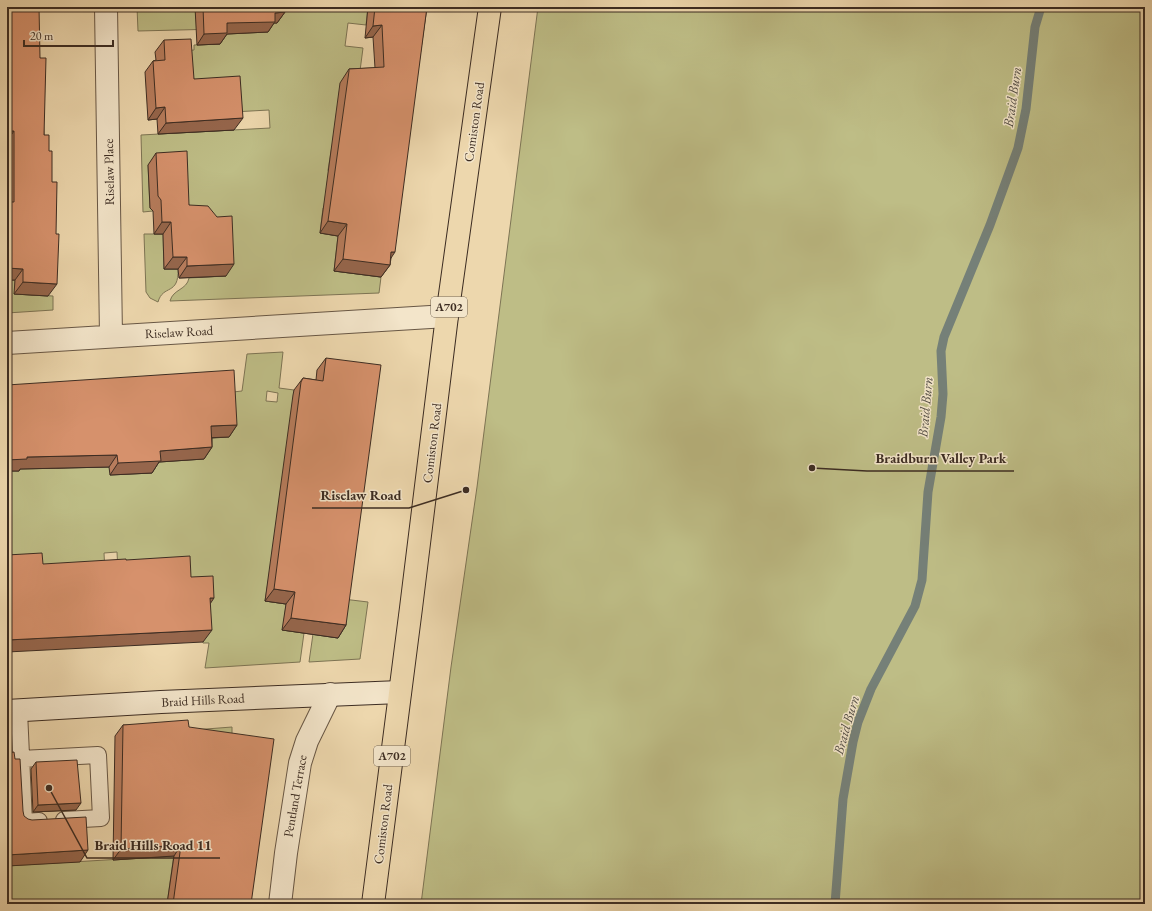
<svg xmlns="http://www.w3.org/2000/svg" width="1152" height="911" font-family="'EB Garamond',serif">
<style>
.green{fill:#bebd86;stroke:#7d7454;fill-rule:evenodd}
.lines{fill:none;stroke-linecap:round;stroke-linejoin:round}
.stream{stroke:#758078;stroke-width:9}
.lane-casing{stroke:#685745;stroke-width:18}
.street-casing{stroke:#685745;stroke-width:24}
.secondary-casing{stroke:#3c2c22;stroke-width:24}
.primary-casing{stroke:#3c2c22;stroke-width:24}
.lane{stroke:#f3e5ca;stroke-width:16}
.street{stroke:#f3e5ca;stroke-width:22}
.secondary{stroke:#f3e5ca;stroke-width:22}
.primary{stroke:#edd7ad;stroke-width:22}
.wall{fill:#b87d5d;stroke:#3c2c22}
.shaded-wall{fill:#96664c;stroke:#3c2c22}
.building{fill:#d6916c;stroke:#3c2c22}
.labels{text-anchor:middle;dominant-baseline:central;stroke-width:3;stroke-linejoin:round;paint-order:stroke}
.shield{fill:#f3e5ca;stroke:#736454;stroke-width:1}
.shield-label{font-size:12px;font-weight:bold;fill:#3c2c22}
.street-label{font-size:13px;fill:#3c2c22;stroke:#f3e5ca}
.water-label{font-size:14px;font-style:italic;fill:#544f46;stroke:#f3e5ca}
.leader{fill:none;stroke:#3c2c22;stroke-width:1.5}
.callout-dot{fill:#3c2c22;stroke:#f3e5ca;stroke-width:1.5}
.callout-label{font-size:14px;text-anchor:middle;font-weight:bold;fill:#3c2c22;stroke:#f3e5ca;stroke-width:3;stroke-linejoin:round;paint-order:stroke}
</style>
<rect width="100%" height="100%" fill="#edd7ad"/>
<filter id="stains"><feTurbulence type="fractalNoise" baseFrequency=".005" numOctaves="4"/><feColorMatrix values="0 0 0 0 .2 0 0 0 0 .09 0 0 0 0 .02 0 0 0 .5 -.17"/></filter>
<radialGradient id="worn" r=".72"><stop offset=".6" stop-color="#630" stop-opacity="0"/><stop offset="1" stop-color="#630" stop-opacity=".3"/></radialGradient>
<path class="green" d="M 137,7 L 195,7 L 196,19 L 277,7 L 368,7 L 366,25 L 348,23 L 345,46 L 363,48 L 350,147 L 332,146 L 328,170 L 342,210 L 323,208 L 320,233 L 338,236 L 334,271 L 381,277 L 379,293 L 170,301 C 173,289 187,290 189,278 L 226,276 L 212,228 L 148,165 L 150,208 L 153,211 L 143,212 L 141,135 L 270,128 L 269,110 L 233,112 L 179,100 L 183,51 L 194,50 L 194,45 L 220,44 L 219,29 L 138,31 Z
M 538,7 L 1145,7 L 1145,904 L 421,904 L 451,667 L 477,487 Z
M 144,234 L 163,234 L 164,269 L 178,269 C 179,296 163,284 158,302 L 150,298 L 146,292 Z
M 7,280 L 15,280 L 15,294 L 53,296 L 53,310 L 7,313 Z
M 283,352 L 279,388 L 294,390 L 293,404 L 289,578 L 269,576 L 265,601 L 286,604 L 283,630 L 304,633 L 300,662 L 205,668 L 209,643 L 203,643 L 201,611 L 119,592 L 117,552 L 104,553 L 106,593 L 7,566 L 7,471 L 18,450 L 57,468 L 81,467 L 150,436 L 203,438 L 233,392 L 242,391 L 247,354 ZM 267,391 L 278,393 L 277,402 L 266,401 Z
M 343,599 L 368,602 L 360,659 L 309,662 L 313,634 L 338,638 Z
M 232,727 L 232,745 L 174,854 L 167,904 L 7,904 L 7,866 L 138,858 L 180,731 Z"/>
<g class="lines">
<path class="stream" d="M 835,904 L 843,799 L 853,742 L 858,722 L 871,689 L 915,606 L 922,580 L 928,492 L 941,417 L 943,394 L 941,351 L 944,337 L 990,225 L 1018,148 L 1026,109 L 1035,27 L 1041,7"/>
<g class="lane-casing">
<path id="lane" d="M 19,711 L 24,822 L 39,821
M 21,759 L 98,755 L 101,818 L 64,820"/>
</g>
<g class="street-casing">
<path id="street" d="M 106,7 L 111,336
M 7,343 L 447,316
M 280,904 L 286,853 L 300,763 L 307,741 L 330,694"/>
</g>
<g class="secondary-casing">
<path id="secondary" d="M 7,711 L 161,702 L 400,692"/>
</g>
<g class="primary-casing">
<path id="primary" d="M 373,904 L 411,608 L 447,316 L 490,7"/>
</g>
<use href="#lane" class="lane"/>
<use href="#street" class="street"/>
<use href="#secondary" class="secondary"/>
<use href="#primary" class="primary"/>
</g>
<path class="wall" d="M 7,7 L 40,58 L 44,135 L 48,296 L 14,294 L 15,280 L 7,280 Z
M 195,7 L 285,7 L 285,12 L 277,23 L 274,23 L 268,32 L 227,34 L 220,44 L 197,45 Z
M 368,7 L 427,7 L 390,265 L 381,277 L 334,271 L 338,236 L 320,233 L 340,83 L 349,69 L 375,68 L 373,37 L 365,38 Z
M 164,40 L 194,79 L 234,130 L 158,134 L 157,119 L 148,120 L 145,72 L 153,61 L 156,60 L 155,52 Z
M 156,153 L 189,205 L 226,276 L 179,278 L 178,269 L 164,269 L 163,234 L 154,234 L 153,211 L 150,208 L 148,165 Z
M 326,358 L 346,625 L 338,638 L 282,630 L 286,604 L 265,601 L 293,395 L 294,390 L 303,378 L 316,380 L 317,370 Z
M 7,385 L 237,425 L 229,437 L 212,438 L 212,447 L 204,459 L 159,462 L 152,473 L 110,475 L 109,467 L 20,469 L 19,471 L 7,471 Z
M 123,725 L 189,727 L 251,904 L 167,904 L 174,856 L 113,860 L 115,736 Z
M 36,762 L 76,810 L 33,812 L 31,769 Z"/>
<path class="shaded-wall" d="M 285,12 L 277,23 L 274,23 L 268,32 L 227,34 L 220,44 L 197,45 L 204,34 L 227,23 L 275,13 Z
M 382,25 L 373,37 L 365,38 L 373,26 Z
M 165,107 L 157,119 L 148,120 L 156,108 Z
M 243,118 L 234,130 L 158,134 L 166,123 Z
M 7,131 L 14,131 L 7,141 Z
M 328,221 L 347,224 L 338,236 L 320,233 Z
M 162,222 L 171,222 L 163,234 L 154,234 Z
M 391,252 L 395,252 L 387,264 L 390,265 L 381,277 L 334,271 L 343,259 Z
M 173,257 L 187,257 L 178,269 L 164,269 Z
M 234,264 L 226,276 L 179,278 L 187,266 Z
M 7,268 L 23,269 L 15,280 L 7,280 Z
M 23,282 L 57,284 L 48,296 L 14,294 Z
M 237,425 L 229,437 L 203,438 L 211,426 Z
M 212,447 L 204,459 L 159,462 L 152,473 L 110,475 L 118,463 L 160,451 Z
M 117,455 L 109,467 L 20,469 L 19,471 L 7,471 L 7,460 L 27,457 Z
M 274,589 L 295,592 L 286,604 L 265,601 Z
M 210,598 L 214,598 L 206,610 Z
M 291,618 L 346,625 L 338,638 L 282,630 Z
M 212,630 L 203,642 L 7,652 L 7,640 Z
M 81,803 L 76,810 L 33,812 L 38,805 Z
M 181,845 L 174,856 L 113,860 L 121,849 Z
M 88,850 L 80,862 L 7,866 L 7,855 Z"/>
<path class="building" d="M 7,7 L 39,7 L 40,58 L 46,58 L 44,135 L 49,135 L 49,151 L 52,151 L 52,182 L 57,182 L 56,234 L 59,234 L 57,284 L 23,282 L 23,269 L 7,268 L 9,202 L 14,202 L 14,131 L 7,131 Z
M 203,7 L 285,7 L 285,12 L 275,13 L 275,22 L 227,23 L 227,33 L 204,34 Z
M 375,7 L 427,7 L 395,252 L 391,252 L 390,265 L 343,259 L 347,224 L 328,221 L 349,71 L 349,69 L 384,67 L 382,25 L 373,26 Z
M 191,39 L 194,79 L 240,76 L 243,118 L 166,123 L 165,107 L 156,108 L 153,61 L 165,60 L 164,40 Z
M 187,151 L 189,205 L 208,206 L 217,217 L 232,216 L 234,264 L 187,266 L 187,257 L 173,257 L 171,222 L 162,222 L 161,200 L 158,196 L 156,153 Z
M 326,358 L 381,365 L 346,625 L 291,618 L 295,592 L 274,589 L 301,382 L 303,378 L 323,381 Z
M 234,370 L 237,425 L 211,426 L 212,447 L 160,451 L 161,461 L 118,463 L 117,455 L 27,457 L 27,459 L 7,460 L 7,385 Z
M 42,553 L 43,564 L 126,559 L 126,560 L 190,556 L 191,577 L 213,576 L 214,598 L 210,598 L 212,630 L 7,640 L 7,555 Z
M 188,720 L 189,727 L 274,739 L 251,904 L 173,904 L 181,845 L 121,849 L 123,725 Z
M 14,752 L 15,759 L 20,759 L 23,811 L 24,816 L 28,819 L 32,820 L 86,817 L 88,850 L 7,855 L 7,753 Z
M 77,760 L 81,803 L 38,805 L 36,762 Z"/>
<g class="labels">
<g class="shield">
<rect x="431" y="297" width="36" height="20" rx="3"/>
<rect x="374" y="746" width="36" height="20" rx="3"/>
</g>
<g class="shield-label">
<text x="449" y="307">A702</text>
<text x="392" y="756">A702</text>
</g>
<g class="street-label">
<text transform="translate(474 122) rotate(-82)">Comiston Road</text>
<text transform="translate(109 172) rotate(-91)">Riselaw Place</text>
<text transform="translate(179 332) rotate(-3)">Riselaw Road</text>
<text transform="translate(432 443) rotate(-83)">Comiston Road</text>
<text transform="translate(203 700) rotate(-3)">Braid Hills Road</text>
<text transform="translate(295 796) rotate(-80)">Pentland Terrace</text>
<text transform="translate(383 824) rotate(-83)">Comiston Road</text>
</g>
<g class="water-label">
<text transform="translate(1012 97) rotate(-82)">Braid Burn</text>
<text transform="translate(925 407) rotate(-85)">Braid Burn</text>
<text transform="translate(846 725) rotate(-74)">Braid Burn</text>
</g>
</g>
<path class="leader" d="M812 468L867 471H1014M466 490L409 508H312M49 788L87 858H220"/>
<g class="callout-dot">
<circle cx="812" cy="468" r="4"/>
<circle cx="466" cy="490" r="4"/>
<circle cx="49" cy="788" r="4"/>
</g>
<g class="callout-label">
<text x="941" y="463">Braidburn Valley Park</text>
<text x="361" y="500">Riselaw Road</text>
<text x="153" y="850">Braid Hills Road 11</text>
</g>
<rect width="1152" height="911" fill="none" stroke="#edd7ad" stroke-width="24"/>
<rect x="8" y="8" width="1136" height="895" fill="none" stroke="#3c2c22" stroke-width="2"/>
<rect x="12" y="12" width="1128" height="887" fill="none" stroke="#3c2c22"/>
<path d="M24 40v6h89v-6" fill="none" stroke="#3c2c22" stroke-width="2"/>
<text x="30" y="40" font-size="12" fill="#3c2c22" stroke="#f3e5ca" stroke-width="3" paint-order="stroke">20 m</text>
<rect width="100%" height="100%" filter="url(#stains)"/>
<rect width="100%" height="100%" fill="url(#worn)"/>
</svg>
